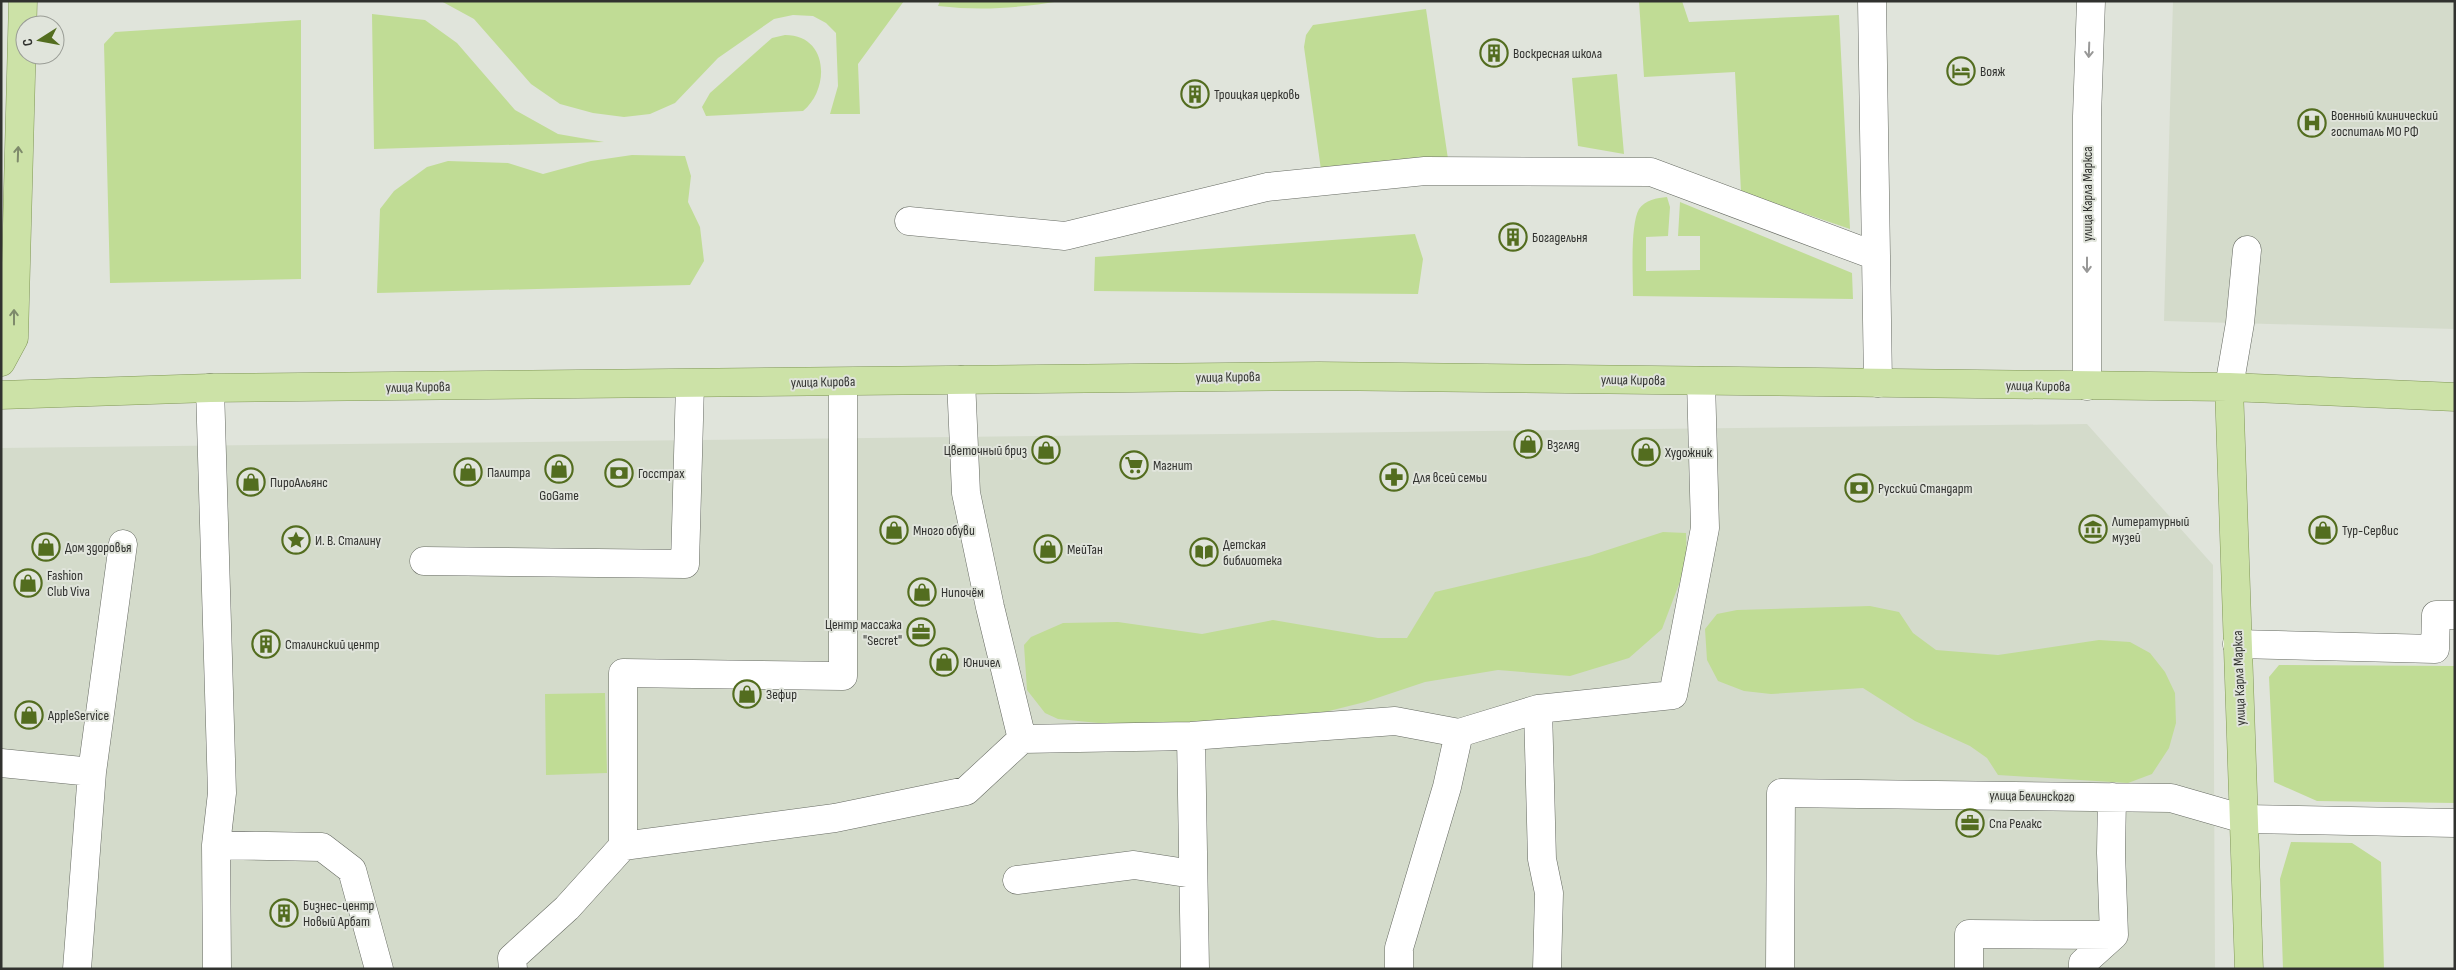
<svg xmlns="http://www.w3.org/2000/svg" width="2456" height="970" font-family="'Sofia Sans Condensed',sans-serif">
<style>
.built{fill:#d4dbcb}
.green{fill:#c0dc95}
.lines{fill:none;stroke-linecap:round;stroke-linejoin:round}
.minor-casing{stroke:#666a62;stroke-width:29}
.major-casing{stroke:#809757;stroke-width:29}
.minor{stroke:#fff;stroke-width:28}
.major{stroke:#cce2a7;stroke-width:28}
.oneway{stroke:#989897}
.oneway2{stroke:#7e8a6b}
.labels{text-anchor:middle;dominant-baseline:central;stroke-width:4;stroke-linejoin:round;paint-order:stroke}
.poi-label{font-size:14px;fill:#31322f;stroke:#e0e4db;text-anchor:start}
.street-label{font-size:14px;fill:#31322f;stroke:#e0e4db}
</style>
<rect width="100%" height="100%" fill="#e0e4db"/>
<path class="built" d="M 2173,1 L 2455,1 L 2455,329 L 2164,321 Z
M 2087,424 L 2213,565 L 2215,969 L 1,969 L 1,448 Z"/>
<path class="green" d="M 441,1 L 904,1 L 858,64 L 860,114 L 830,114 L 838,86 L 836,33 L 826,23 L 813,16 L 793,15 L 774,19 L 718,58 L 675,103 L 650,114 L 624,117 L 593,113 L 560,104 L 531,84 L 474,19 Z
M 940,1 L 1061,1 C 1017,8 983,11 938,6 Z
M 1639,1 L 1682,1 L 1689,22 L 1839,15 L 1850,229 L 1741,192 L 1735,72 L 1644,77 Z
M 1426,9 L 1448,159 L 1322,177 L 1304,47 L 1306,35 L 1313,25 Z
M 372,14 L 425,20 L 457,43 L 515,110 L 558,134 L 604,142 L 374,149 Z
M 301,20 L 301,279 L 110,283 L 104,44 L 115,32 Z
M 785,35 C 829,35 830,89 803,111 L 706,116 L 702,107 L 710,93 L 772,38 Z
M 1617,74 L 1624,154 L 1578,146 L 1572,78 Z
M 632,155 L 685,156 L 691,176 L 688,202 L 700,227 L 704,261 L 690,285 L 377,293 L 380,209 L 394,191 L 427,167 L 448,161 L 508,163 L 543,174 L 591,161 Z
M 1667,197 L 1670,207 L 1668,236 L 1646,237 L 1646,271 L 1700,270 L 1700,236 L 1678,236 L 1680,202 L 1852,273 L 1853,299 L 1633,296 C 1633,277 1630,225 1639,209 C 1645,200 1657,198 1667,197 Z
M 1415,234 L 1423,259 L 1418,294 L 1094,291 L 1095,257 Z
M 1663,532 L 1686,533 L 1687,563 L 1662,629 L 1629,658 L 1570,676 L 1498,670 L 1425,682 L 1365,702 L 1301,718 L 1129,726 L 1058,719 L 1045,713 L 1027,690 L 1024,645 L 1031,637 L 1063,623 L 1118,622 L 1202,634 L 1273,620 L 1378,638 L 1407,638 L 1435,592 L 1589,556 Z
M 1870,606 L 1899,612 L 1913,633 L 1936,650 L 1998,655 L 2099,640 L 2130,642 L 2150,653 L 2165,672 L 2175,693 L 2176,723 L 2169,748 L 2152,774 L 2128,783 L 1998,775 L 1987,758 L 1970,746 L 1915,721 L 1863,688 L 1771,694 L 1744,691 L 1718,681 L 1707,660 L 1705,629 L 1717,614 L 1737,610 Z
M 2279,665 L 2455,666 L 2455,803 L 2317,801 L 2274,782 L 2269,677 Z
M 605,693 L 607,773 L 546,775 L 545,694 Z
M 2291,842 L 2352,843 L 2381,862 L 2384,969 L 2283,969 L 2280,879 Z"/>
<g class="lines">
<g class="minor-casing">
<path id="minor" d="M 1872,1 L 1878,383
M 909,221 L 1065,236 L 1267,187 L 1425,171 L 1651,172 L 1876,256
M 2087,386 L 2087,116 L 2091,1
M 2229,387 L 2240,323 L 2247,250
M 210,388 L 222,793 L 216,845 L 217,969
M 424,561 L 685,564 L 690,384
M 2237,644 L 2435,649 L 2436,615 L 2455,615
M 1538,709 L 1542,859 L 1549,893 L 1547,969
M 1191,736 L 1195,969
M 1022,739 L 1191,736 L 1395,721 L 1459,733 L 1538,709 L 1673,695 L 1705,528 L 1701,381
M 1,763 L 92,772
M 216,845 L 322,847 L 352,870 L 379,969
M 623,846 L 623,673 L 843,676 L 843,382
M 1017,880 L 1134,865 L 1193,874
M 77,969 L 92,772 L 123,544
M 513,969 L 512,958 L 567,908 L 623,846 L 835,818 L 966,791 L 1022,739 L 990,607 L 966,493 L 961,380
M 1399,969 L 1399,948 L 1447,787 L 1459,733
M 1780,969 L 1781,793 L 2171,798 L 2244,819 L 2455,823
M 1969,969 L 1969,934 L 2114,935
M 2083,969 L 2083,963 L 2114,935 L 2111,853 L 2112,797"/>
</g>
<g class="major-casing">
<path id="major" d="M 1,362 L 14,338 L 23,1
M 2229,387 L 2249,969
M 1,395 L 210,388 L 1319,376 L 2229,387 L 2455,397"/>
</g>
<use href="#minor" class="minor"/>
<use href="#major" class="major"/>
</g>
<defs><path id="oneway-shaft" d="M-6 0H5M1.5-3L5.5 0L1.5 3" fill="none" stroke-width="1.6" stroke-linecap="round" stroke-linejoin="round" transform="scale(1.25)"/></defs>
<g class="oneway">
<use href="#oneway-shaft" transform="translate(2089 50) rotate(92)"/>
<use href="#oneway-shaft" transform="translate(2087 265) rotate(90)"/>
</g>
<g class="oneway2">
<use href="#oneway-shaft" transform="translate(18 154) rotate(-88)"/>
<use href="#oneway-shaft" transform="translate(14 317) rotate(-90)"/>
</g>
<defs>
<g id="building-ring" transform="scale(1.4375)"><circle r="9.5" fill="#e0e4db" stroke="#536d1f" stroke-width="1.5"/><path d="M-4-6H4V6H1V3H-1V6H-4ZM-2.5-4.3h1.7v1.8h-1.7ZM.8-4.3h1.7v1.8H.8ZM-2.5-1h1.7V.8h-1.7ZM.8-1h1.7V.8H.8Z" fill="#536d1f"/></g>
<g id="hotel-ring" transform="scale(1.4375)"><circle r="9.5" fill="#e0e4db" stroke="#536d1f" stroke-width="1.5"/><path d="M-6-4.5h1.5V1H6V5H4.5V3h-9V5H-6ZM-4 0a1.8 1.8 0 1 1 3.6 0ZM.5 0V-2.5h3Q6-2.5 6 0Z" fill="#536d1f"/></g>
<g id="hospital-ring" transform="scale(1.4375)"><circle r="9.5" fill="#e0e4db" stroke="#536d1f" stroke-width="1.5"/><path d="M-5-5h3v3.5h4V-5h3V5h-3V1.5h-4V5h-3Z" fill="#536d1f"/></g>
<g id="shop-ring" transform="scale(1.4375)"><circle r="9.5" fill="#e0e4db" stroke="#536d1f" stroke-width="1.5"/><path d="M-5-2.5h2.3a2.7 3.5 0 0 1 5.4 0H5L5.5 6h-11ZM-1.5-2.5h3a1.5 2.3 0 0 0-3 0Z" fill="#536d1f"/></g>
<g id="supermarket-ring" transform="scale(1.4375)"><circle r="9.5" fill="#e0e4db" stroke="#536d1f" stroke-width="1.5"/><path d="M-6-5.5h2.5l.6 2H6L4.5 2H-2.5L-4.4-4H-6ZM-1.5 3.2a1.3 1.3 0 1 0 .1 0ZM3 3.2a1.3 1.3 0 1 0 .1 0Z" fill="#536d1f"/></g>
<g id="bank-ring" transform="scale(1.4375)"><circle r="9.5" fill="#e0e4db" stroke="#536d1f" stroke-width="1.5"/><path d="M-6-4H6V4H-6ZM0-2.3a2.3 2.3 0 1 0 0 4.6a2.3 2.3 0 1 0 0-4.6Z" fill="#536d1f"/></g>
<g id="pharmacy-ring" transform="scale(1.4375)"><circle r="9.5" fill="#e0e4db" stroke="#536d1f" stroke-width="1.5"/><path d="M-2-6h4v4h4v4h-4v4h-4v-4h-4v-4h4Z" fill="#536d1f"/></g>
<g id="museum-ring" transform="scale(1.4375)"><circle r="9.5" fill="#e0e4db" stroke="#536d1f" stroke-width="1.5"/><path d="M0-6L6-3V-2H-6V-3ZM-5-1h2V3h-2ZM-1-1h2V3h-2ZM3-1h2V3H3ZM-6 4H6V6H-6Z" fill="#536d1f"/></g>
<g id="sight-ring" transform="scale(1.4375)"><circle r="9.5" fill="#e0e4db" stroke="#536d1f" stroke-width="1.5"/><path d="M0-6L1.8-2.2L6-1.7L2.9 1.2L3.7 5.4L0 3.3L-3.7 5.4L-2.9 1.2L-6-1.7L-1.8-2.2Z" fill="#536d1f"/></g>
<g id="library-ring" transform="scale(1.4375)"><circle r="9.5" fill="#e0e4db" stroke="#536d1f" stroke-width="1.5"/><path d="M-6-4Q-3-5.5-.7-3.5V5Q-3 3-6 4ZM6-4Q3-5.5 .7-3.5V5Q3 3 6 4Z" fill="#536d1f"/></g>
<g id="office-ring" transform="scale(1.4375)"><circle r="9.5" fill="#e0e4db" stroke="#536d1f" stroke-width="1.5"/><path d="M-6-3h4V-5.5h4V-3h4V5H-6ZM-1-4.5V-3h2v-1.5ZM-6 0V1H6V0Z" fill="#536d1f"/></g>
</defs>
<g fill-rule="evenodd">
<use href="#building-ring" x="1494" y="53"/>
<use href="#hotel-ring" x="1961" y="71"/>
<use href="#building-ring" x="1195" y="94"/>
<use href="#hospital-ring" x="2312" y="123"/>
<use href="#building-ring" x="1513" y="237"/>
<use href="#shop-ring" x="1528" y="444"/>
<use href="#shop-ring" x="1046" y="450"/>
<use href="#shop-ring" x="1646" y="452"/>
<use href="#supermarket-ring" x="1134" y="465"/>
<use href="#shop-ring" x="559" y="469"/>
<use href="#shop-ring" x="468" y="472"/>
<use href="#bank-ring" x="619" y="473"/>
<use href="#pharmacy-ring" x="1394" y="477"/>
<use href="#shop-ring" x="251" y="482"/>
<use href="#bank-ring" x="1859" y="488"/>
<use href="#museum-ring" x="2093" y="529"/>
<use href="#shop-ring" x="894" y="530"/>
<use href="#shop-ring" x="2323" y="530"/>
<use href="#sight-ring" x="296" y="540"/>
<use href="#shop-ring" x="46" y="547"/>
<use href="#shop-ring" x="1048" y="549"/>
<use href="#library-ring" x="1204" y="552"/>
<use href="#shop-ring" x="28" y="583"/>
<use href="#shop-ring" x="922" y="592"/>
<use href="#office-ring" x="921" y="632"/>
<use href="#building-ring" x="266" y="644"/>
<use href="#shop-ring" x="944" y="662"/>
<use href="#shop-ring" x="747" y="694"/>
<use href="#shop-ring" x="29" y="715"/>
<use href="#office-ring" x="1970" y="823"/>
<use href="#building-ring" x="284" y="913"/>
</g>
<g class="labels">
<g class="poi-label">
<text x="1513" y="53">Воскресная школа</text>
<text x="1980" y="71">Вояж</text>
<text x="1214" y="94">Троицкая церковь</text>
<text x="2331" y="115">Военный клинический<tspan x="2331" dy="16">госпиталь МО РФ</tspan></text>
<text x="1532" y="237">Богадельня</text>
<text x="1547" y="444">Взгляд</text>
<text x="1027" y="450" text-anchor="end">Цветочный бриз</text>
<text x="1665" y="452">Художник</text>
<text x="1153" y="465">Магнит</text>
<text x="487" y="472">Палитра</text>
<text x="638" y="473">Госстрах</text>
<text x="1413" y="477">Для всей семьи</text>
<text x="270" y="482">ПироАльянс</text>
<text x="1878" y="488">Русский Стандарт</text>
<text x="559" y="495" text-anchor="middle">GoGame</text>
<text x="2112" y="521">Литературный<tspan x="2112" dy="16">музей</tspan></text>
<text x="913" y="530">Много обуви</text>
<text x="2342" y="530">Тур-Сервис</text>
<text x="315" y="540">И. В. Сталину</text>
<text x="1223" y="544">Детская<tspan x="1223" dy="16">библиотека</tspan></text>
<text x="65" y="547">Дом здоровья</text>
<text x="1067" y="549">МейТан</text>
<text x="47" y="575">Fashion<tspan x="47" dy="16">Club Viva</tspan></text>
<text x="941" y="592">Нипочём</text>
<text x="902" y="624" text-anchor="end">Центр массажа<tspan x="902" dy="16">"Secret"</tspan></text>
<text x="285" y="644">Сталинский центр</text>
<text x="963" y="662">Юничел</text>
<text x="766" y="694">Зефир</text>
<text x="48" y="715">AppleService</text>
<text x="1989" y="823">Спа Релакс</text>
<text x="303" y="905">Бизнес-центр<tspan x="303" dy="16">Новый Арбат</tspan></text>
</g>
<g class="street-label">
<text transform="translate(2087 194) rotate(-90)">улица Карла Маркса</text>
<text transform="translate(1228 377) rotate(-1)">улица Кирова</text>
<text transform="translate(1633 380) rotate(1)">улица Кирова</text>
<text transform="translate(823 382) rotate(-1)">улица Кирова</text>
<text transform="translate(2038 386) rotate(1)">улица Кирова</text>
<text transform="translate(418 387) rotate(-1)">улица Кирова</text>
<text transform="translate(2239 678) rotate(-92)">улица Карла Маркса</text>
<text transform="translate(2032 796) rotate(1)">улица Белинского</text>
</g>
</g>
<rect width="2456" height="970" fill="none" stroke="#31322f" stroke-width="5"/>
<g transform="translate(40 40) rotate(259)"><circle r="24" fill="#e0e4db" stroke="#9a9d96"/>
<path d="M0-4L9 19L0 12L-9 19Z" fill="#536d1f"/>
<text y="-8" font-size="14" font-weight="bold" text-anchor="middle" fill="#31322f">С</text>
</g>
</svg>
